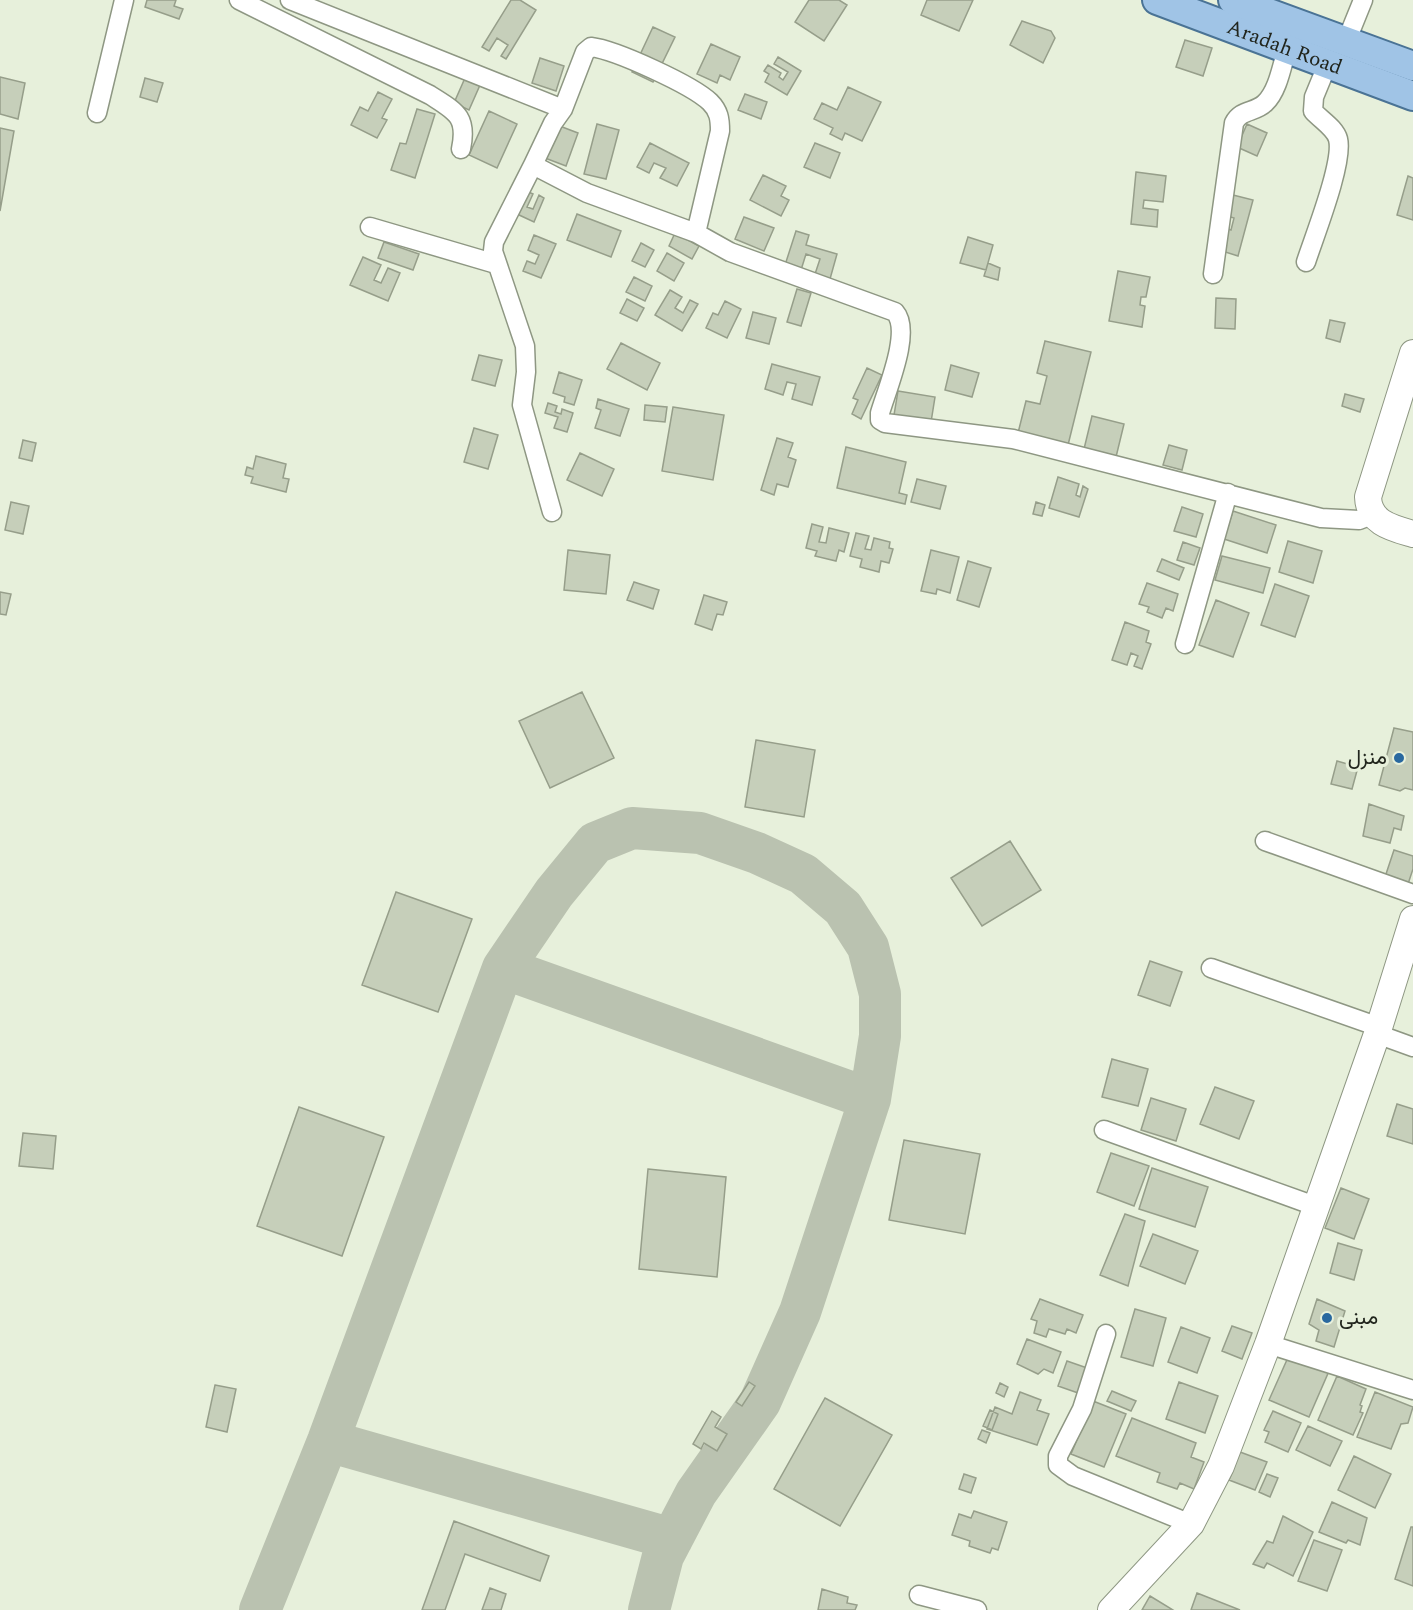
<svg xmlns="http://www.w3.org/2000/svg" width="1413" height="1610" font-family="Spectral,Vazirmatn,serif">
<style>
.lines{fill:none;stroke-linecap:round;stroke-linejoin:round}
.taxiway{stroke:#bac2b0;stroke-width:42}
.building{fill:#c6cfba;stroke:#969e8a;stroke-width:1.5}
.street-casing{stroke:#8e9783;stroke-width:21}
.secondary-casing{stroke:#8e9783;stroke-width:28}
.primary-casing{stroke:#4a7395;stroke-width:32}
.street{stroke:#fff;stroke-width:18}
.secondary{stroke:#fff;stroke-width:26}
.primary{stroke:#a0c4e6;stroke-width:28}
.poi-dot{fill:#29689f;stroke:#e7f0db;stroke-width:2}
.labels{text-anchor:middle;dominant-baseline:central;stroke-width:6;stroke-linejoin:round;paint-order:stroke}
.street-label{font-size:21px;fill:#21251d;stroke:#e7f0db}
.poi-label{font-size:21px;fill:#21251d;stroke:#e7f0db;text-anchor:end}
</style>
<rect width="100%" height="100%" fill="#e7f0db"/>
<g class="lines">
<path class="taxiway" d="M 503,968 L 870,1099
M 328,1441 L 672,1539
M 260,1610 L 328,1441 L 503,968 L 554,893 L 595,843 L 632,828 L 700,833 L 757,853 L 803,874 L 843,908 L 868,947 L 880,994 L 880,1036 L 870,1099 L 800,1312 L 760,1402 L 696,1493 L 663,1556 L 649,1610"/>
</g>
<path class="building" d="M 147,0 L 176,0 L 174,6 L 183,9 L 179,19 L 145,7 Z
M 511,0 L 520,0 L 536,10 L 506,59 L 501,56 L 508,45 L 497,38 L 489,51 L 482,47 Z
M 809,0 L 839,0 L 847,5 L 824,41 L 795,22 Z
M 927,0 L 973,0 L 959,31 L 921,15 Z
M 1022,21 L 1051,31 L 1055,38 L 1043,63 L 1010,45 Z
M 653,27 L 675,37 L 653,82 L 632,72 Z
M 1185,40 L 1212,48 L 1203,76 L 1176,67 Z
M 711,44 L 740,57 L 730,80 L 720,75 L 717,83 L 697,74 Z
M 778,57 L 801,71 L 787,95 L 765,82 L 769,74 L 764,71 L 768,65 L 781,73 L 779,77 L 783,80 L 788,72 L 774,64 Z
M 540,58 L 564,66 L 556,91 L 532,83 Z
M 0,77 L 25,83 L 18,119 L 0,114 Z
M 145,78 L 163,83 L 157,102 L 140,97 Z
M 465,78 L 480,85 L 469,110 L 454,103 Z
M 848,87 L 881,102 L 862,141 L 845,133 L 842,140 L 830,134 L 833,128 L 814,119 L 822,103 L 837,110 Z
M 378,92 L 392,99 L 382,118 L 387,120 L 377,138 L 351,125 L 360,107 L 368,111 Z
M 745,94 L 767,102 L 761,119 L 738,110 Z
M 417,109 L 435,114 L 415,178 L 391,170 L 400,143 L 406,144 Z
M 489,111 L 517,124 L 497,168 L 469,155 Z
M 597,124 L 619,130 L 606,179 L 584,174 Z
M 1247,124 L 1267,133 L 1257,156 L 1237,147 Z
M 557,125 L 578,133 L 566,166 L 545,158 Z
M 0,128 L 14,131 L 0,211 Z
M 650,143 L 689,163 L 677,186 L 660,178 L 666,168 L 654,163 L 649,173 L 637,167 Z
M 815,143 L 840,153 L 830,178 L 804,167 Z
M 1136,172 L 1166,176 L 1163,202 L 1144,200 L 1143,208 L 1158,210 L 1157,227 L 1131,224 Z
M 763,175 L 786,186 L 781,196 L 789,200 L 781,216 L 750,200 Z
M 1408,176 L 1413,178 L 1413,220 L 1397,215 Z
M 526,191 L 533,194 L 527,207 L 533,209 L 539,195 L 544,198 L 534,222 L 517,214 Z
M 1233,195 L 1253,200 L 1238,256 L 1219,250 L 1225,228 L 1231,230 L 1234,218 L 1227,216 Z
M 577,214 L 621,231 L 611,257 L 567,240 Z
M 744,217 L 774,228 L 764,251 L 735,239 Z
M 796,231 L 809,235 L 806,245 L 837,254 L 830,279 L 815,274 L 820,259 L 806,254 L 801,270 L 785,265 Z
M 675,233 L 699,246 L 692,259 L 669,246 Z
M 534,235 L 556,244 L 541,278 L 523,271 L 527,261 L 535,264 L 539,255 L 528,250 Z
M 968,237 L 993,245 L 986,270 L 960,263 Z
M 384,242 L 419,254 L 413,270 L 378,258 Z
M 641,243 L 654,250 L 645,267 L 632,261 Z
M 667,253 L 684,263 L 674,281 L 657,271 Z
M 363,257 L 381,265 L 374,280 L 381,283 L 388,268 L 400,273 L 388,301 L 350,285 Z
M 988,263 L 1000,268 L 998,280 L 984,276 Z
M 1118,271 L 1150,277 L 1146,297 L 1141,297 L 1140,305 L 1145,306 L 1142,327 L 1109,321 Z
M 634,277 L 652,286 L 645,301 L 626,292 Z
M 797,289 L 811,293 L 801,326 L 787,322 Z
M 670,290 L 682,297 L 675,308 L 683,313 L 690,300 L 698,304 L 682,331 L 655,315 Z
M 1216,298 L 1236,299 L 1235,329 L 1215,328 Z
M 627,299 L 644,308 L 637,321 L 620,313 Z
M 725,301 L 741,309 L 727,338 L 706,328 L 713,313 L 718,315 Z
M 753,312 L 776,318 L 769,344 L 746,338 Z
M 1330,320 L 1345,323 L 1340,342 L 1326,338 Z
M 1045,341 L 1091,352 L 1068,445 L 1018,433 L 1026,401 L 1040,404 L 1047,376 L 1037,373 Z
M 621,343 L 660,363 L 647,390 L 607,369 Z
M 479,355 L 502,360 L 495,386 L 472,380 Z
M 772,364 L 820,377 L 812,405 L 792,399 L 796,384 L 787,382 L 783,395 L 765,389 Z
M 951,365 L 979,373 L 972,397 L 945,390 Z
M 867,368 L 882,375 L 861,419 L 852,414 L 858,400 L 853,398 Z
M 559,372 L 582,380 L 574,405 L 564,402 L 565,397 L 553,393 Z
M 898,391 L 935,397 L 931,422 L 894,415 Z
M 1345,394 L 1364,399 L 1360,412 L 1342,406 Z
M 598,399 L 629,409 L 620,436 L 595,428 L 601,410 L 596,408 Z
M 548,403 L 557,406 L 555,412 L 561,414 L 562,409 L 573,413 L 567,432 L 554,428 L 558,417 L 545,413 Z
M 645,405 L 667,407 L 665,422 L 644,420 Z
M 673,407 L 724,415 L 713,480 L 662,471 Z
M 1092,416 L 1124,424 L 1116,457 L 1084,449 Z
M 474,428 L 498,435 L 488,469 L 464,462 Z
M 777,438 L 793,443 L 788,457 L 796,460 L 788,487 L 777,484 L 774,495 L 761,490 Z
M 23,440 L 36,443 L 32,461 L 19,458 Z
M 1169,445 L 1187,450 L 1182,470 L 1163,465 Z
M 846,447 L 906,462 L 899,493 L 907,495 L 905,504 L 837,488 Z
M 580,453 L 614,469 L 602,496 L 567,480 Z
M 256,456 L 286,464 L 283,478 L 289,479 L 286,492 L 251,483 L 253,477 L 245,475 L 247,467 L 253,469 Z
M 1058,477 L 1079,484 L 1076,495 L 1080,497 L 1083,486 L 1088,489 L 1079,517 L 1049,508 Z
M 917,479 L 946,486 L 940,509 L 911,502 Z
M 11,502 L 29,506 L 23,534 L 5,530 Z
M 1036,502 L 1045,505 L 1042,516 L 1033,514 Z
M 1182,507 L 1203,514 L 1196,537 L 1174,531 Z
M 1233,511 L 1276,525 L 1267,553 L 1224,539 Z
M 812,524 L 823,527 L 819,542 L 826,543 L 829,528 L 849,533 L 844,552 L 839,550 L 836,561 L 815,556 L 817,551 L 806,548 Z
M 856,533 L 869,536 L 865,549 L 871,550 L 874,538 L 890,542 L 889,548 L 893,549 L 889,563 L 881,561 L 879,572 L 860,567 L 862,559 L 850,556 Z
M 1288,541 L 1322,551 L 1313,583 L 1279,572 Z
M 1183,542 L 1200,548 L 1194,565 L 1177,560 Z
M 568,550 L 610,555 L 606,594 L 564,590 Z
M 931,550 L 959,557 L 950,593 L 937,589 L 936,594 L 921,591 Z
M 1222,556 L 1270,568 L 1263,593 L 1215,580 Z
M 1162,559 L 1184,568 L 1179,580 L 1157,571 Z
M 968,561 L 991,568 L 979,607 L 957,600 Z
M 634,582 L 659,590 L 653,609 L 627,600 Z
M 1147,583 L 1178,594 L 1173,611 L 1166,608 L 1162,618 L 1147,612 L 1149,607 L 1139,604 Z
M 1275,584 L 1309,596 L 1295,637 L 1261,625 Z
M 0,592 L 11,594 L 6,615 L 0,614 Z
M 704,595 L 727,602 L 723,615 L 717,614 L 712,630 L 695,624 Z
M 1216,600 L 1249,613 L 1233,657 L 1199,645 Z
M 1125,622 L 1149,631 L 1146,642 L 1151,644 L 1142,669 L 1134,666 L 1138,656 L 1131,653 L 1127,665 L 1112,660 Z
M 582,692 L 614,758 L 550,788 L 519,721 Z
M 1394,728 L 1413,732 L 1413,790 L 1405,788 L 1400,791 L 1379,785 Z
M 756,740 L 815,750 L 804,817 L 745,807 Z
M 1337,761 L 1358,767 L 1352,789 L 1331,784 Z
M 1369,804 L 1404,816 L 1401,830 L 1394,828 L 1390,843 L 1363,836 Z
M 1010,841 L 1041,890 L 982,926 L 951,878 Z
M 1394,850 L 1413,856 L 1413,869 L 1407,887 L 1384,880 Z
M 396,892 L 472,919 L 438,1012 L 362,985 Z
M 1150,961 L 1182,972 L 1170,1006 L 1138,995 Z
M 1112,1059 L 1148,1069 L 1138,1106 L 1102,1097 Z
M 1215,1087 L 1254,1101 L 1239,1139 L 1200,1124 Z
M 1151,1098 L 1186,1109 L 1176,1141 L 1141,1130 Z
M 1397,1104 L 1413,1109 L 1413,1144 L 1387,1136 Z
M 299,1107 L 384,1137 L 342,1256 L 257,1226 Z
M 23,1133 L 56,1136 L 53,1169 L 19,1166 Z
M 904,1140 L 980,1154 L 965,1234 L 889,1220 Z
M 1111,1153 L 1149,1166 L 1134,1206 L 1097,1192 Z
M 1152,1168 L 1208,1187 L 1195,1227 L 1139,1209 Z
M 648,1169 L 726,1177 L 717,1277 L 639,1269 Z
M 1341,1188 L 1369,1199 L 1354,1239 L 1325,1228 Z
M 1125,1214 L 1145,1221 L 1128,1286 L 1100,1275 Z
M 1153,1234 L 1198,1251 L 1185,1284 L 1140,1266 Z
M 1338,1243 L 1362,1250 L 1354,1280 L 1330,1273 Z
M 1040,1299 L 1083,1315 L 1076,1333 L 1067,1329 L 1065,1334 L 1049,1329 L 1046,1337 L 1034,1333 L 1037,1321 L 1031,1319 Z
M 1317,1299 L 1345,1311 L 1334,1347 L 1316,1341 L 1319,1330 L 1309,1324 Z
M 1135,1309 L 1166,1318 L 1153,1366 L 1121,1357 Z
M 1232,1326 L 1252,1333 L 1242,1359 L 1222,1351 Z
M 1181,1327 L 1210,1338 L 1197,1373 L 1168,1362 Z
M 1027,1339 L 1061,1352 L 1053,1373 L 1044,1369 L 1038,1374 L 1017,1364 Z
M 1290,1353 L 1329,1371 L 1309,1417 L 1269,1400 Z
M 1067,1361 L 1090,1369 L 1081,1394 L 1058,1386 Z
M 1337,1376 L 1366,1389 L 1360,1405 L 1362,1406 L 1360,1412 L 1363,1413 L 1353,1435 L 1318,1420 Z
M 749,1382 L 755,1386 L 742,1406 L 736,1402 Z
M 1179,1382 L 1218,1396 L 1205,1433 L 1166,1419 Z
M 1000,1383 L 1008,1387 L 1004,1397 L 996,1393 Z
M 215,1385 L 236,1389 L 227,1432 L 206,1427 Z
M 1112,1391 L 1136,1401 L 1131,1411 L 1107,1401 Z
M 1020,1392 L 1041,1400 L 1037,1410 L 1049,1414 L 1037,1445 L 987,1429 L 995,1407 L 1012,1414 Z
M 1375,1392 L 1413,1407 L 1408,1423 L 1401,1424 L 1391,1449 L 1357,1437 Z
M 825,1398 L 892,1435 L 840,1526 L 774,1489 Z
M 1093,1401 L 1126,1414 L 1104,1467 L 1071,1454 Z
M 990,1410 L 998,1414 L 992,1430 L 983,1426 Z
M 712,1411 L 721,1417 L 715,1427 L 727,1434 L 717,1451 L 704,1443 L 701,1449 L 693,1444 Z
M 1273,1411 L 1301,1423 L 1288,1452 L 1265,1442 L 1269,1432 L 1264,1430 Z
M 1132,1418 L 1196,1443 L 1191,1457 L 1204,1462 L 1194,1489 L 1180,1483 L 1177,1489 L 1157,1482 L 1160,1473 L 1116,1456 Z
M 1308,1426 L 1342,1441 L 1330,1466 L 1296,1450 Z
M 982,1430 L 990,1433 L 986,1443 L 978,1439 Z
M 1240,1452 L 1267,1462 L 1255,1490 L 1229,1480 Z
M 1354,1456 L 1391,1474 L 1375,1508 L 1338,1490 Z
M 964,1474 L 976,1478 L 971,1493 L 959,1489 Z
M 1267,1474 L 1278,1478 L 1270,1497 L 1259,1492 Z
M 1332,1502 L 1367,1518 L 1360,1545 L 1348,1540 L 1346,1543 L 1319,1532 Z
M 974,1511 L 1007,1522 L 998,1550 L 992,1548 L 990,1553 L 969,1546 L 970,1541 L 952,1535 L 959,1514 L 971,1518 Z
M 1283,1516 L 1313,1532 L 1293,1576 L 1267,1563 L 1264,1568 L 1253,1564 L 1267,1541 L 1273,1543 Z
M 454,1521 L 549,1556 L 540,1581 L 465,1554 L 445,1610 L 422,1610 Z
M 1411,1527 L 1413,1527 L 1413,1586 L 1395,1579 Z
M 1314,1540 L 1342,1550 L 1327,1591 L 1298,1581 Z
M 490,1588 L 506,1594 L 501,1610 L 482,1610 Z
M 822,1589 L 848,1597 L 847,1603 L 857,1605 L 855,1610 L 818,1610 Z
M 1197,1593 L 1240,1610 L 1191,1610 Z
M 1150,1596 L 1173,1610 L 1142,1610 Z"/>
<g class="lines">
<g class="street-casing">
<path id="street" d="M 239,0 L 430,95 C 455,111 468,116 461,149
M 290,0 L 563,109 L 553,123 L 533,165 L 587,193 L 696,233 L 730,252 L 895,312 C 912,331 887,389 880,413 L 880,420 L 885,423 L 1013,439 L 1321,518 L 1359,520 L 1372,515
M 1346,42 L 1363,0
M 563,109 L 585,52 L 591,47 C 616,50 692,85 710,102 C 719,111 720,119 720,131 L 696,233
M 97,113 L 124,0
M 533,165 L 494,242 L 493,251 L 525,346 L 526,372 L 522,405 L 552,512
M 370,227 L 496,264
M 1306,262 C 1314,237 1344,162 1338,139 C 1335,128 1321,120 1313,111 L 1314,97 L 1328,63
M 1213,274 L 1234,123 C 1241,109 1255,113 1265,103 C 1278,91 1282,65 1287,49
M 1185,644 L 1228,493
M 1265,841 L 1413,894
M 1211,968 L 1379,1027
M 1377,1034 L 1413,1047
M 1104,1130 L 1315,1206
M 1106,1334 L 1082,1409 L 1058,1456 L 1058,1465 L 1073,1476 L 1191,1524
M 1268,1344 L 1413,1390
M 919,1595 L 977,1610"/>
</g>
<g class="secondary-casing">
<path id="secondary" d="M 1413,353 L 1368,497 C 1369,523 1392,528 1413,534
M 1111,1610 L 1191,1524 L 1221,1466 L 1268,1344 L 1377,1034 L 1413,919"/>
</g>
<g class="primary-casing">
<g id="primary">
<path id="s1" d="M 1157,0 L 1413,96"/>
<path d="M 1233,0 L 1413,66"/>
</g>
</g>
<use href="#street" class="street"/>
<use href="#secondary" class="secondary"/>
<use href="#primary" class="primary"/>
</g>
<g class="poi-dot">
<circle cx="1399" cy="758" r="6"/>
<circle cx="1327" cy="1318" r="6"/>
</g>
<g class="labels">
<g class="street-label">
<text stroke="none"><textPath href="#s1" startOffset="136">Aradah Road</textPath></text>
</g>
<g class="poi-label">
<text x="1387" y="758">منزل</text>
<text x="1339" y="1318" text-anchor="start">مبنى</text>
</g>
</g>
</svg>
